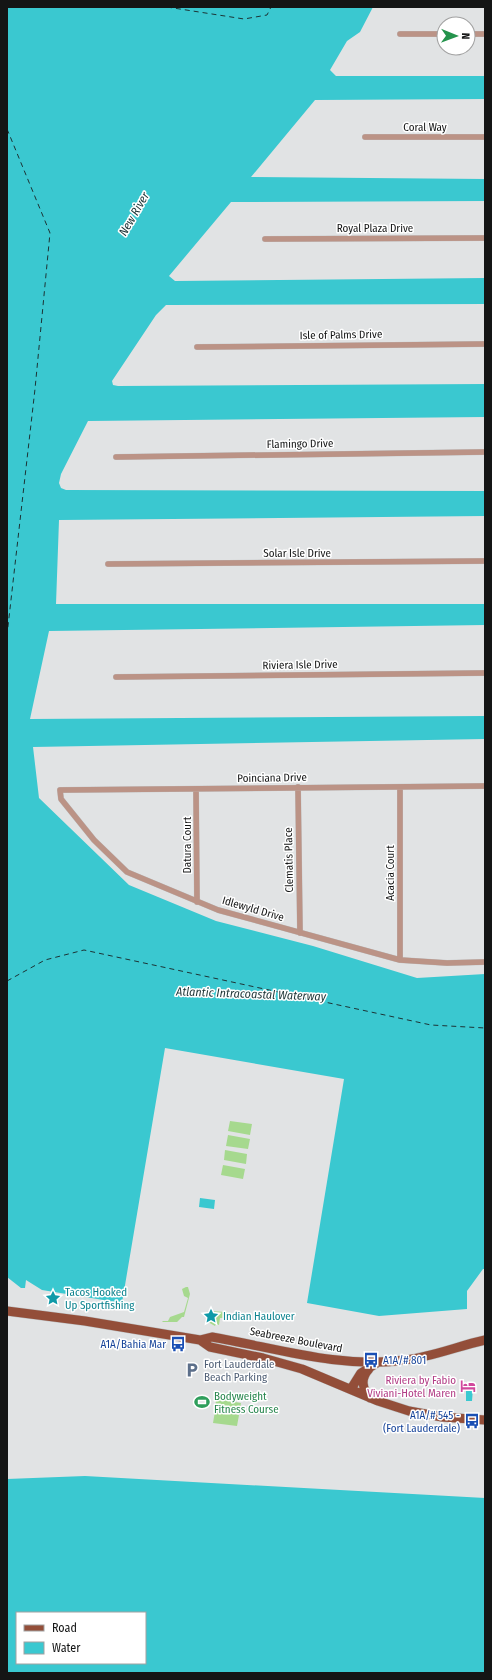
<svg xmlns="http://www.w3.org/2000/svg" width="492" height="1680" font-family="'Fira Sans Condensed',sans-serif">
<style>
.green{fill:#a6d98e}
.water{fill:#3ac8d0;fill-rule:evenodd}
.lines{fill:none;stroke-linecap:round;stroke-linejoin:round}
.ferry{stroke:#1c3335;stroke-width:1;stroke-dasharray:5 4;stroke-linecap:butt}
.street-casing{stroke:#bcbebf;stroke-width:6}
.primary-casing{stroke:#bcbebf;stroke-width:10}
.street{stroke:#bb9386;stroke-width:5.5}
.primary{stroke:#934e39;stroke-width:9}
.labels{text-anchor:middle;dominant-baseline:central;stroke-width:3;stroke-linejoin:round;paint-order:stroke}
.street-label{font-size:11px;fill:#141515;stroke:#fff}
.culture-label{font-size:11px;fill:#0d838f;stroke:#fff;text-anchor:start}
.transit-label{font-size:11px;fill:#164399;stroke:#fff;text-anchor:end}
.service-label{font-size:11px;fill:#4e5e75;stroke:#fff;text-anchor:start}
.hotel-label{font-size:11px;fill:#b23c85;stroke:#fff;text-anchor:end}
.leisure-label{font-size:11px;fill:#27864d;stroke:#fff;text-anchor:start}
.water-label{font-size:12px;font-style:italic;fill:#1c3335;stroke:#fff}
</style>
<rect width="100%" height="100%" fill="#e1e3e4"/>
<path class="green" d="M 230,1121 L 252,1124 L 250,1135 L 228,1131 Z
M 228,1135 L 250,1139 L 248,1149 L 226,1146 Z
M 225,1150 L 247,1154 L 246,1164 L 224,1160 Z
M 223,1165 L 245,1169 L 243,1179 L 221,1175 Z
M 186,1287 L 188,1287 L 190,1294 L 184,1317 L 182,1317 L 177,1322 L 163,1322 L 162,1321 L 168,1321 L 170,1317 L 184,1312 L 188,1298 L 184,1296 L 182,1289 Z
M 208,1311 L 227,1312 L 227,1315 L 223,1318 L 220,1318 L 219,1325 L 216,1324 L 215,1326 L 208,1322 L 207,1317 Z
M 216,1399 L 241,1403 L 239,1414 L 215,1411 Z
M 215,1411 L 239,1415 L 237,1426 L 213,1423 Z"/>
<path class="water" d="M 7,7 L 373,7 L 360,32 L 347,41 L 330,70 L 336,76 L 485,76 L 485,99 L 315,100 L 251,177 L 485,179 L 485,201 L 231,202 L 169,276 L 175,281 L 485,278 L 485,304 L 166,305 L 156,315 L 112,381 L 113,385 L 118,386 L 485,384 L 485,417 L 88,421 L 61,474 L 59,483 L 61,488 L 66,490 L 485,491 L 485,516 L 59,520 L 56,604 L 485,604 L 485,625 L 49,631 L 30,719 L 485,716 L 485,739 L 33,747 L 39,798 L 129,885 L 216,921 L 313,946 L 417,978 L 485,974 L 485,1269 L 483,1269 L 467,1291 L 467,1309 L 379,1316 L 307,1303 L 344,1079 L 165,1048 L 122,1303 L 42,1290 L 26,1280 L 25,1288 L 21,1288 L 7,1277 Z
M 200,1198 L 215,1200 L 214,1209 L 199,1207 Z
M 466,1387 L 473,1388 L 472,1401 L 466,1401 Z
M 85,1476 L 485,1498 L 485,1673 L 7,1673 L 7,1479 ZM 17,1613 L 145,1613 L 145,1663 L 17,1663 Z"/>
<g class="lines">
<path class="ferry" d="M 167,7 L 244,19 L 267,15 L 271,7
M 7,129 L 50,233 L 35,389 L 7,635
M 7,981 L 45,960 L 84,950 L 431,1025 L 485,1028"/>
<g class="street-casing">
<path id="street" d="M 400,34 L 444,34
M 468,34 L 485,34
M 365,137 L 485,137
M 265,239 L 485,238
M 197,347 L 485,344
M 116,457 L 485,452
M 108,564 L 485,561
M 116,677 L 485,673
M 485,786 L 60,790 L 61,799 L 94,840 L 127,872 L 218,910 L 400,960 L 447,963 L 485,962
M 298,787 L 300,933
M 400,787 L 400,960
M 196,789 L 197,902"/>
</g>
<g class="primary-casing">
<path id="primary" d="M 7,1311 L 85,1321 L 200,1340 L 212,1337 C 276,1348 340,1369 405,1360 C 432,1357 458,1346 485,1340
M 200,1340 L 210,1347 L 263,1358 L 302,1369 L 378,1401 L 409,1411 L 442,1417 L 485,1420
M 369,1369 C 360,1379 362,1388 370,1398
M 351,1389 L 361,1373 L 377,1363"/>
</g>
<use href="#street" class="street"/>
<use href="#primary" class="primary"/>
</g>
<defs>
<g id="sight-bare" transform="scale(1.2)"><path d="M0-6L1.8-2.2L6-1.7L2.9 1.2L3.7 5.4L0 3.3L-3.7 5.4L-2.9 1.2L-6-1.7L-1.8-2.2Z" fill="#0f9aa8" stroke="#fff" stroke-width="2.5" paint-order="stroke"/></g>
<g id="bus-bare" transform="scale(1.2)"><path d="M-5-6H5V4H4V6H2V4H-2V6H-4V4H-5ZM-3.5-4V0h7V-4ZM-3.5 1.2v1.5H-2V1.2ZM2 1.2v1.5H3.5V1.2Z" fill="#1a4fb4" stroke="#fff" stroke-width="2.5" paint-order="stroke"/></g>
<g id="parking-bare" transform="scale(1.2)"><path d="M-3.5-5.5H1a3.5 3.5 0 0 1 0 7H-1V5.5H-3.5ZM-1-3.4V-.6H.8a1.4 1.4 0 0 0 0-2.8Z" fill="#5c6f8a" stroke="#fff" stroke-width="2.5" paint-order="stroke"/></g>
<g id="hotel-bare" transform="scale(1.2)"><path d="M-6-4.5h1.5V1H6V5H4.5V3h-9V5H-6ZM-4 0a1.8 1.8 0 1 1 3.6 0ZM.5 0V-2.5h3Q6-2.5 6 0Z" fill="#d1479c" stroke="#fff" stroke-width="2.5" paint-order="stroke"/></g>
<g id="stadium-bare" transform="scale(1.2)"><path d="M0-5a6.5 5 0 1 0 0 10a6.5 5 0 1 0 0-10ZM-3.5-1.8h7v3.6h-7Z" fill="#2e9e5b" stroke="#fff" stroke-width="2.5" paint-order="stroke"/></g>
</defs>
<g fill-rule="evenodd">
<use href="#sight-bare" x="53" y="1298"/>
<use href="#sight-bare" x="211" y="1316"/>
<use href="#bus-bare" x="178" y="1344"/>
<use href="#bus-bare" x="371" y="1360"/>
<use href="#parking-bare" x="192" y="1370"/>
<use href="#hotel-bare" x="468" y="1386"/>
<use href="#stadium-bare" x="202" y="1402"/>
<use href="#bus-bare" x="472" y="1421"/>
</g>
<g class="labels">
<g class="street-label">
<text x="425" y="127">Coral Way</text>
<text x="375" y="228">Royal Plaza Drive</text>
<text transform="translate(341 335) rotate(-1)">Isle of Palms Drive</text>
<text transform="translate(300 444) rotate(-1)">Flamingo Drive</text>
<text x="297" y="553">Solar Isle Drive</text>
<text transform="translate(300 665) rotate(-1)">Riviera Isle Drive</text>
<text transform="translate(272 778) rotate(-1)">Poinciana Drive</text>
<text transform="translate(187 845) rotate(-90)">Datura Court</text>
<text transform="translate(289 860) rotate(-91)">Clematis Place</text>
<text transform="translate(390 873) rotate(-90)">Acacia Court</text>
<text transform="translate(253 909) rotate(16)">Idlewyld Drive</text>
<text transform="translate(296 1340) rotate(11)">Seabreeze Boulevard</text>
</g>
<g class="culture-label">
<text x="65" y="1292">Tacos Hooked<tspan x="65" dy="13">Up Sportfishing</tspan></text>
<text x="223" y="1316">Indian Haulover</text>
</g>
<g class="transit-label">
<text x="166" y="1344">A1A/Bahia Mar</text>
<text x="383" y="1360" text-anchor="start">A1A/# 801</text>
<text x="460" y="1415">A1A/# 545 -<tspan x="460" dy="13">(Fort Lauderdale)</tspan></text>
</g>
<g class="service-label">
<text x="204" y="1364">Fort Lauderdale<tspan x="204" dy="13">Beach Parking</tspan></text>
</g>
<g class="hotel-label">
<text x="456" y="1380">Riviera by Fabio<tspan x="456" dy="13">Viviani-Hotel Maren</tspan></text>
</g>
<g class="leisure-label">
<text x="214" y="1396">Bodyweight<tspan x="214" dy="13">Fitness Course</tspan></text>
</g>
<g class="water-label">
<text transform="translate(134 214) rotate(-60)">New River</text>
<text transform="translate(251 994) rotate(2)">Atlantic Intracoastal Waterway</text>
</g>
</g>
<rect width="492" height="1680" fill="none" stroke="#141515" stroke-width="16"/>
<rect x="16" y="1612" width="130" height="52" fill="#ffffff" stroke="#a1a1a1"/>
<rect x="24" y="1625" width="20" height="6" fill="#934e39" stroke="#a1a1a1"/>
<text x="52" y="1632" font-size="12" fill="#141515">Road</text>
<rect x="24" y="1642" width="20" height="12" fill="#3ac8d0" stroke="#a1a1a1"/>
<text x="52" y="1652" font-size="12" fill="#141515">Water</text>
<g transform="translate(456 36) rotate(91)"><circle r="19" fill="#ffffff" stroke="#a1a1a1"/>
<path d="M0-3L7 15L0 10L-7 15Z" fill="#24934c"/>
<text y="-6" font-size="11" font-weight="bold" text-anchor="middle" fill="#141515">N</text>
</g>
</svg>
